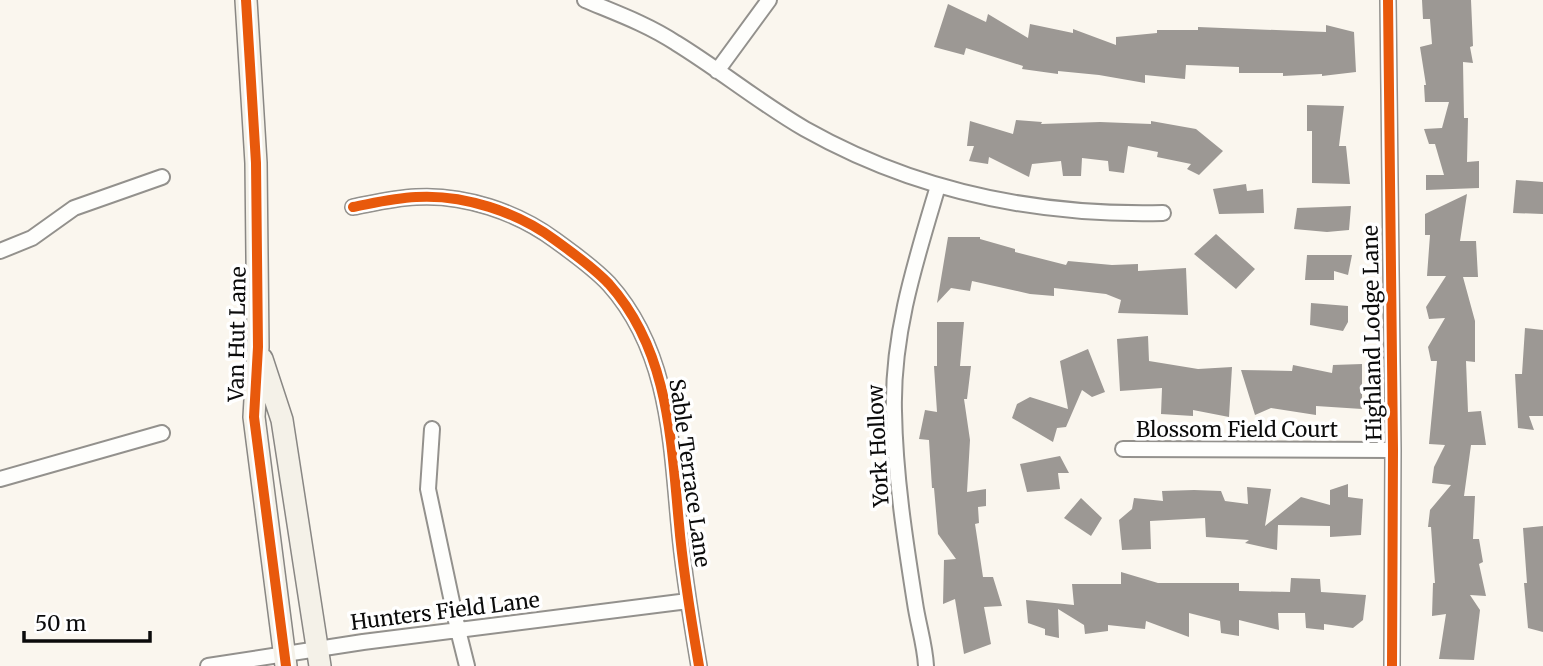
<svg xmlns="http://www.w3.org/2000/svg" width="1543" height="666" font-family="Merriweather,serif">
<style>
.building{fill:#9c9894}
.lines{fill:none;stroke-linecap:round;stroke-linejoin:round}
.street-casing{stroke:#93918d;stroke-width:18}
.secondary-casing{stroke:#898784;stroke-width:24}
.street{stroke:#fefefc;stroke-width:14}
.secondary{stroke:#f4f1e8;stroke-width:21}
.cycleway-casing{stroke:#fff;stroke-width:15}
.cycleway{stroke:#e8590c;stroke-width:10}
.labels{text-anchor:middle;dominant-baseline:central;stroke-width:7;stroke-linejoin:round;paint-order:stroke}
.street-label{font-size:21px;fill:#0b0b0b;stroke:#fff}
</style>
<rect width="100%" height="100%" fill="#faf6ee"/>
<path class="building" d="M 1422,0 L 1471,0 L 1473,46 L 1470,47 L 1473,63 L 1463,62 L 1464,118 L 1468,118 L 1467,162 L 1479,161 L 1479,188 L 1426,190 L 1426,175 L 1444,175 L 1435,144 L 1429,144 L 1424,129 L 1442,128 L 1449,102 L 1425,102 L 1424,85 L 1426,85 L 1420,47 L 1432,44 L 1430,19 L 1423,19 Z
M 948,4 L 986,22 L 988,14 L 1028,38 L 1030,24 L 1073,33 L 1073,29 L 1116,45 L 1116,37 L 1157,33 L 1157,30 L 1198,30 L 1198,27 L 1326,32 L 1326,25 L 1354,32 L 1356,72 L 1322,76 L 1322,74 L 1283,76 L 1283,73 L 1239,73 L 1239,67 L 1186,65 L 1185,79 L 1145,75 L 1145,83 L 1099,75 L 1058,71 L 1058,74 L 1022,69 L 1023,66 L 966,48 L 964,55 L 934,47 Z
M 1307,105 L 1344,106 L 1339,146 L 1346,146 L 1350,184 L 1312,183 L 1312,131 L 1307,131 Z
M 1016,120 L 1042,122 L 1041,124 L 1100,122 L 1151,124 L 1151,121 L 1196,129 L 1223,151 L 1199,175 L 1187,169 L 1191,164 L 1157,157 L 1158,152 L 1128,146 L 1124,173 L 1109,171 L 1108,161 L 1082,158 L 1081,176 L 1063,176 L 1061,161 L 1032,164 L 1029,177 L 989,157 L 988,164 L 969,161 L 974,146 L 967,146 L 970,121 L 1013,134 Z
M 1516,180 L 1543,182 L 1543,214 L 1513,213 Z
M 1246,184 L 1247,191 L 1263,189 L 1264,213 L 1219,214 L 1213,189 Z
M 1467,194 L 1460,241 L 1476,241 L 1478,277 L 1463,277 L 1475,321 L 1475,362 L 1466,361 L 1468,412 L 1481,411 L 1486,445 L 1471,445 L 1464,496 L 1475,496 L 1473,539 L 1479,539 L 1483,562 L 1479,564 L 1486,596 L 1470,595 L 1480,610 L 1474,660 L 1439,659 L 1446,614 L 1432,616 L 1433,583 L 1435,583 L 1431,527 L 1428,527 L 1430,510 L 1451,485 L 1432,483 L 1434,467 L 1445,445 L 1429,444 L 1437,361 L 1431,361 L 1428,347 L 1445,318 L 1429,319 L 1426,307 L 1446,276 L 1427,276 L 1430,235 L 1425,235 L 1425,214 Z
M 1351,206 L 1349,230 L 1327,232 L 1294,229 L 1297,208 Z
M 1216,234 L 1255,269 L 1236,289 L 1194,254 Z
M 948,237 L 980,237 L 980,239 L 1015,249 L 1015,252 L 1066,265 L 1068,261 L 1112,265 L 1138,264 L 1138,271 L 1186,268 L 1188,315 L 1118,313 L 1121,300 L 1106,294 L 1054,288 L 1054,296 L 1030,294 L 972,281 L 970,291 L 951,288 L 937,303 Z
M 1307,255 L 1352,255 L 1348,275 L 1334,271 L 1334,280 L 1305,280 Z
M 1311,303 L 1348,306 L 1348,322 L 1343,331 L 1310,325 Z
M 937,322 L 964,322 L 960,366 L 971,366 L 967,399 L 964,399 L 970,440 L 967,492 L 986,489 L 986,506 L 978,507 L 979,523 L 975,524 L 983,577 L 993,577 L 1002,606 L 984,607 L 991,644 L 964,654 L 955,599 L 943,604 L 944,560 L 956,559 L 938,534 L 934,488 L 932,488 L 929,440 L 919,439 L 925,410 L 937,412 L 934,366 L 937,366 Z
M 1525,328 L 1543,330 L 1543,416 L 1529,416 L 1534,430 L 1518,428 L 1515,374 L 1522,374 Z
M 1148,336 L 1149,361 L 1198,369 L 1232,367 L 1229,417 L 1193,410 L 1193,416 L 1161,414 L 1162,388 L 1120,391 L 1117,339 Z
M 1088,349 L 1105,392 L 1092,397 L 1082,390 L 1066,427 L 1057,428 L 1053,442 L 1012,418 L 1017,404 L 1030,397 L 1068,409 L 1060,361 Z
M 1362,364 L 1362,409 L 1316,406 L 1316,415 L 1271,408 L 1255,415 L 1241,370 L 1292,371 L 1293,365 L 1332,373 L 1333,365 Z
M 1060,456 L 1069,473 L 1058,473 L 1060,489 L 1027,492 L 1020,464 Z
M 1348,484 L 1348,497 L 1363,499 L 1361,535 L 1330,537 L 1330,526 L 1278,525 L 1277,550 L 1245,543 L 1249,540 L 1206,537 L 1205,518 L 1150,521 L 1151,549 L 1122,550 L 1119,520 L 1132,509 L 1134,498 L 1163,501 L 1162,491 L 1194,490 L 1221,491 L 1225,501 L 1248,504 L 1247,487 L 1271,489 L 1265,526 L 1301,497 L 1330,505 L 1330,490 Z
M 1081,498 L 1102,518 L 1091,536 L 1064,518 Z
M 1543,526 L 1543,632 L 1528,628 L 1524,583 L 1527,583 L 1523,528 Z
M 1121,572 L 1158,583 L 1239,583 L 1239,591 L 1290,592 L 1291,578 L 1320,579 L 1321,592 L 1366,595 L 1363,620 L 1353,628 L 1324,624 L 1324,630 L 1306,628 L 1305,613 L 1278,613 L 1279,630 L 1239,620 L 1239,636 L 1221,633 L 1220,621 L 1189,613 L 1189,637 L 1146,621 L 1145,629 L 1108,625 L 1108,631 L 1085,634 L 1084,625 L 1058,609 L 1059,638 L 1045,635 L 1045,629 L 1028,623 L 1026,600 L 1074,605 L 1072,584 L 1121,584 Z"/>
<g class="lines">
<g class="street-casing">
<path id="street" d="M 585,0 C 616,13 647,24 676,43 C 720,70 760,103 805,129 C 915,191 1037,216 1163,213
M 1388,0 L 1393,450 L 1392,666
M 717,71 L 769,0
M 353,207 C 374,203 394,198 416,197 C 464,194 517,212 555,240 C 574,254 593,267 609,284 C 669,351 671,440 679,524 C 683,572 691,619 699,666
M 0,251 L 32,238 L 74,208 L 162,177
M 432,429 L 428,489 L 458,630 L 467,666
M 1123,449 L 1393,450
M 0,479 L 162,433
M 208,666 L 363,642 L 688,601
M 926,666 C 925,645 918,624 915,603 C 905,540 895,475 894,411 C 892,333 916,260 938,186"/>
</g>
<g class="secondary-casing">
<path id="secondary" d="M 246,0 L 256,163 L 258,347 L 254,417 L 286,666
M 262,359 L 282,420 L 320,666"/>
</g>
<use href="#street" class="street"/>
<use href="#secondary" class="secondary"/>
<g class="cycleway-casing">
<path id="cycleway" d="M 246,0 L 256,163 L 258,347 L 254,417 L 286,666
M 1388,0 L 1393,450 L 1392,666
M 353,207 C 374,203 394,198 416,197 C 464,194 517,212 555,240 C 574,254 593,267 609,284 C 669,351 671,440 679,524 C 683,572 691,619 699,666"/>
</g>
<use href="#cycleway" class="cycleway"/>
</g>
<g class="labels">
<g class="street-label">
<text transform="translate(1372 333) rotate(-91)">Highland Lodge Lane</text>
<text transform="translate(237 334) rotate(-89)">Van Hut Lane</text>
<text x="1237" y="429">Blossom Field Court</text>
<text transform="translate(878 446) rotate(-93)">York Hollow</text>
<text transform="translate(690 473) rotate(82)">Sable Terrace Lane</text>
<text transform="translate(445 611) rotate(-7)">Hunters Field Lane</text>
</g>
</g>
<path d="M24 631v10h126v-10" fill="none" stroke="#0b0b0b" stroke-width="3.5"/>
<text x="35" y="631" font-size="21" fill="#0b0b0b" stroke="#ffffff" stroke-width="5" paint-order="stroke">50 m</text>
</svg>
